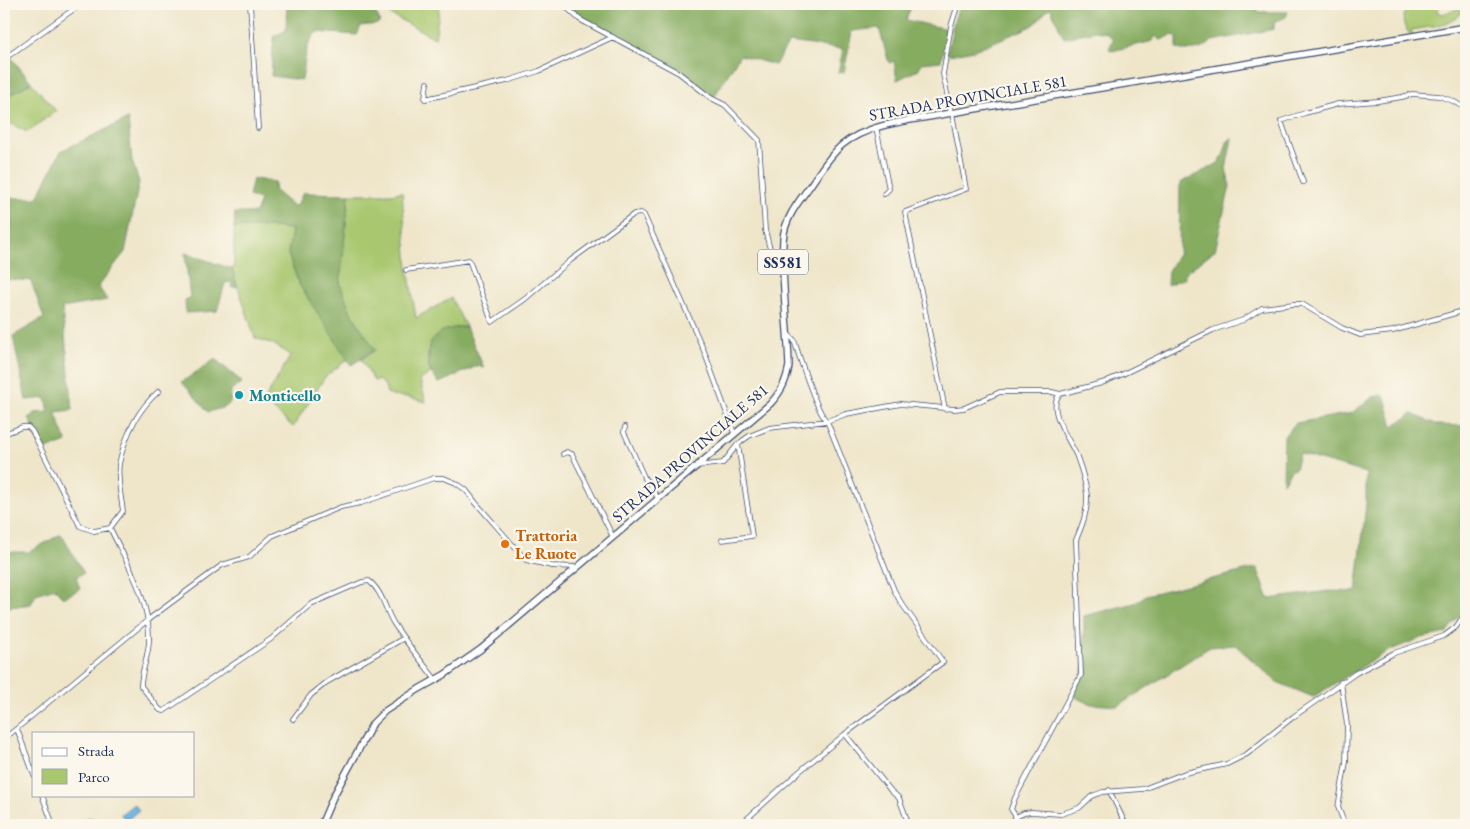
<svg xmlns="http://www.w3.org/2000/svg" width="1470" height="829" font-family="'EB Garamond',serif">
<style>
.green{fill:#a8c76e;stroke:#627b66}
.forest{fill:#86ac61;stroke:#506e60}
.water{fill:#65acdc;stroke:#406e9d}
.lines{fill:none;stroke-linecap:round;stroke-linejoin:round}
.minor-casing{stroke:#3b4a6e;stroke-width:5.5}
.primary-casing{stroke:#3b4a6e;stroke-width:8}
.minor{stroke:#fff;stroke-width:4}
.primary{stroke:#fff;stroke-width:5.5}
.culture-dot{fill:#0f9aa8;stroke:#fbf7ec;stroke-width:2}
.food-dot{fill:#e8710a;stroke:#fbf7ec;stroke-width:2}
.labels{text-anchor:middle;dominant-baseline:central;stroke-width:4.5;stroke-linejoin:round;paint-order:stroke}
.shield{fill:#fbf7ec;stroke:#5e6b89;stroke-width:1}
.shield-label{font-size:15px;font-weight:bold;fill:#1b2f5e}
.street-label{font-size:16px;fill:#1b2f5e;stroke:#fbf7ec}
.culture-label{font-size:16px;font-weight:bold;fill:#0d838f;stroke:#fbf7ec;text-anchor:start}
.food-label{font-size:16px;font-weight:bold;fill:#c56008;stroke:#fbf7ec;text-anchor:start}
</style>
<rect width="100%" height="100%" fill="#fbf7ec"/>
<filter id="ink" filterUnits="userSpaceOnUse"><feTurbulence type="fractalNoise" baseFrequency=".02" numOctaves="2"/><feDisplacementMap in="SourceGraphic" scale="10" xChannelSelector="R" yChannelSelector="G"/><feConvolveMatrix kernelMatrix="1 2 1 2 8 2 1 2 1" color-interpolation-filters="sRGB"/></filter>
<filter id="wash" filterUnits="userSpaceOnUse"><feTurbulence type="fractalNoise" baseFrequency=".0096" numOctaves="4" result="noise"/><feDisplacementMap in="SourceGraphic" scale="20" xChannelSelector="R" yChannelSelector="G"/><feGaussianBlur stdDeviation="1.12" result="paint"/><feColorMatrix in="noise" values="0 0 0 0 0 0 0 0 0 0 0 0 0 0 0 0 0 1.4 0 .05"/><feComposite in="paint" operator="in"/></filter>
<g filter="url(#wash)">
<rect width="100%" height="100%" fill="#efe6ca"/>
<path class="green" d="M 369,4 L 440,4 L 435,38 L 378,8 Z
M 1407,4 L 1440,4 L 1437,12 L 1443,14 L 1460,8 L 1461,13 C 1454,25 1426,27 1412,30 L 1411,35 C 1400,24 1403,18 1407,4 Z
M 31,82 L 56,111 L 27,132 L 4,120 L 4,99 Z
M 402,192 L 408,268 L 416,318 L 451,298 L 466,327 C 438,326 420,346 431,373 L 420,380 L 426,402 L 407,397 L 392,396 L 387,393 L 384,384 L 378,380 L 374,381 L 361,359 L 375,350 L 351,313 L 340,284 L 349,194 L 390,194 Z
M 4,198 L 7,198 C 12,214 15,229 4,243 Z
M 251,226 L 285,228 L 292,230 L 288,254 L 299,284 L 348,359 L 325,377 L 293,427 L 264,401 L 291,355 L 273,344 L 255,338 L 232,269 L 234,268 L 234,228 Z"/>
<path class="forest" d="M 287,4 L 369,4 L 378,8 L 375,11 L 380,22 L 378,24 L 361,26 L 357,35 L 317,32 C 304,44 305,64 302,80 L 271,76 L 274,36 L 286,31 Z
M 568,4 L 912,4 L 906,20 L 947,29 L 941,61 L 922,63 L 918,70 L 897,80 L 894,61 L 889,63 L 879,28 L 852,31 L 844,72 L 838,73 L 843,49 L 789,42 L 775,65 L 740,55 L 714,97 L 683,72 L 583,19 L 570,8 Z
M 960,4 L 1254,4 L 1258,12 L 1288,12 L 1286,17 L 1274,22 L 1274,29 L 1212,41 C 1203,51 1190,52 1177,49 L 1177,37 L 1172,35 L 1161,40 L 1155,36 L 1153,41 L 1112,51 L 1109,49 L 1113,40 L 1107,33 L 1095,31 L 1064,38 L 1050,7 L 1035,24 L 1023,30 L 974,50 L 949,55 L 947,54 L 954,21 Z
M 10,56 L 31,82 L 4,99 L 4,61 Z
M 128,119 L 132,161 L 139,182 L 125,252 L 98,286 L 107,300 L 62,308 L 73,410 L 55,412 L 67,442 L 43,450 L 29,418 L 35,413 L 49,412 L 46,398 L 26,400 L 13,336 L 44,318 L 31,281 L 9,279 L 4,283 L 4,243 L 10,233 L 12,225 L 7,198 L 37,198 L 61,151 Z
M 1232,138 L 1226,169 L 1230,186 L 1215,250 L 1184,274 L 1185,278 L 1167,285 L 1168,271 L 1179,253 L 1180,183 L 1217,164 L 1223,157 L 1227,142 Z
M 253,179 L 275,182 L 274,190 L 293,206 L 297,205 L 303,193 L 349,194 L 340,284 L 351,313 L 375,350 L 351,365 L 299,284 L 288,254 L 292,230 C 275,225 252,227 234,228 L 235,213 L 256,213 L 260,200 L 249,196 Z
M 185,253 L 232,269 L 237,287 L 232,287 L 232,282 L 225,283 L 217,311 L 186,313 L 185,300 L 190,298 Z
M 458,327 L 466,327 L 484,368 L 477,366 L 439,383 C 425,367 428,362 431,341 L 442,331 Z
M 215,359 L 242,382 L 231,390 L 230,403 L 225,407 L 208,412 L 182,382 Z
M 1384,395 L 1393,426 L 1412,414 L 1438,425 L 1466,426 L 1466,606 L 1446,633 L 1421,638 L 1388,651 L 1313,697 L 1277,682 L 1235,645 L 1210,647 L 1118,706 L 1091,704 L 1073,696 L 1084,667 L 1084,616 L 1135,603 L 1146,595 L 1257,568 L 1269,599 L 1329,591 L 1356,592 L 1366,505 L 1366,473 L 1299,454 L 1295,469 L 1291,470 L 1283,483 L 1284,436 L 1296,423 L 1352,413 L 1373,397 Z
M 61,534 L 84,573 L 76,577 L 80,589 L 63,598 L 55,588 L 36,594 L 31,604 L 4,608 L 4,552 L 29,552 Z"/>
<path class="water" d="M 134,804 L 139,810 L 126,821 L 121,814 Z
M 88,817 L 98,820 L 101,822 L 98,825 L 85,825 L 85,820 Z"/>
</g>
<g filter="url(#ink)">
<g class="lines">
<g class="minor-casing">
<path id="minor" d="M 250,4 L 258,128
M 563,4 L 579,19 L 679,73 L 711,98 L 725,105 L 759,140 L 765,230 L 771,253 L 782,266
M 4,59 L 81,4
M 427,83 L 425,99 L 507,81 L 539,71 L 613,37
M 951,113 L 943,74 L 951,26 L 958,4
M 876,127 L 889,189 L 884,194
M 1303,182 L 1281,121 L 1305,113 L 1338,104 L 1378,101 L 1402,97 L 1412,94 L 1439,96 L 1453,101 L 1466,109
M 406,270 L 469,260 L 492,322 L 525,299 L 571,260 L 634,214 L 641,213 L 644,215 L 704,351 L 734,433
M 945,409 L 905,212 L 966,189 L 952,113
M 625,427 L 624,432 L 644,477 L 658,498
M 4,434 L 22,427 L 28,427 L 32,431 L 80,526 L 94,531 L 110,528 L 123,511 C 121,496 117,479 119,464 C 125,436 138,409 159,391
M 563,454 L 567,452 L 572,454 L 613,537
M 697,466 L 723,463 L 738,444 L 749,436 L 769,428 L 827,421 L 846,414 L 901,404 L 955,409 L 964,408 L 1000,392 L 1052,392 L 1060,394
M 110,528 C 127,563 150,600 149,640 C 149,656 141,670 141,686 L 160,710 L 164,711 L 271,639 L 311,604 L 362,582 L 369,581 C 383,592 385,610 394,624 C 407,644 422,662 436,680
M 722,540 L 752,536 L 738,444
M 1341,682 L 1347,725 L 1346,762 L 1338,807 L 1345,825
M 293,719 L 311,695 L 327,682 L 404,638
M 17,729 L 34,775
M 845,734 L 891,791 L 899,798 L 909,825
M 4,739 L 149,619 L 222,565 L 249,557 L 272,536 L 341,507 L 361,503 L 434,478 L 444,478 L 456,483 L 466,490 L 476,503 L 526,560 L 552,566 L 577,567
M 1109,790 L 1126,825
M 42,795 L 53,825
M 1016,817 L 1011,809 L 1015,798 L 1081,675 L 1076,540 C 1082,526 1088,511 1087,495 C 1086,484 1081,468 1077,457 C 1071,441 1045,409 1060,394 L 1102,383 L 1123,374 L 1213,330 L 1243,320 L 1262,308 L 1293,304 L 1302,304 L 1342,328 L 1360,335 L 1393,331 L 1466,310
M 740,825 L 800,771 L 845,734 L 943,662 L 900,601 L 894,590 L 827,421 C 817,414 799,355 794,340 L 788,334
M 1010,825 L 1016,817 L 1024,813 L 1032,812 L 1061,814 L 1079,808 L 1092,796 L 1103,792 L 1143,789 L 1185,773 L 1227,764 L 1247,754 L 1293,717 L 1356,673 L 1394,653 L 1444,636 L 1456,627 L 1466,612"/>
</g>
<g class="primary-casing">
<path id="primary" d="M 321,825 L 333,797 L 373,723 L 385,711 L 419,689 L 444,675 L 481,649 L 770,404 C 781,392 786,382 789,366 C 788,325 781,281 783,240 C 784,221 796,205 807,190 C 818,175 828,157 842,145 C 870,122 916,120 951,113 L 1466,27"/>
</g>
<use href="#minor" class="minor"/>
<use href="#primary" class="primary"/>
</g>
</g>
<circle class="culture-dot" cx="239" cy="395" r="5"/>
<circle class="food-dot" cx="505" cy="544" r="5"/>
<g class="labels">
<rect class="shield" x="758" y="249.5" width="50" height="25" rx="4"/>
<g class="shield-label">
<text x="783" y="262">SS581</text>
</g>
<g class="street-label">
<text transform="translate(968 98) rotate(-10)">STRADA PROVINCIALE 581</text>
<text transform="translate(690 453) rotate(-41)">STRADA PROVINCIALE 581</text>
</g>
<g class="culture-label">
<text x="249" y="395">Monticello</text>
</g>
<g class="food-label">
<text x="515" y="535">Trattoria<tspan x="515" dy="18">Le Ruote</tspan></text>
</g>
</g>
<rect width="1470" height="829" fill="none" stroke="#fbf7ec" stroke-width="20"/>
<rect x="32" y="732" width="162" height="65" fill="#fbf7ec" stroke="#a1a7b3"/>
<rect x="42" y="748" width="25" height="8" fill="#ffffff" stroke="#a1a7b3"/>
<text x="78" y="756" font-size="15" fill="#1b2f5e">Strada</text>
<rect x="42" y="769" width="25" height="15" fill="#a8c76e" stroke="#a1a7b3"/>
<text x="78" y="782" font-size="15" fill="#1b2f5e">Parco</text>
</svg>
